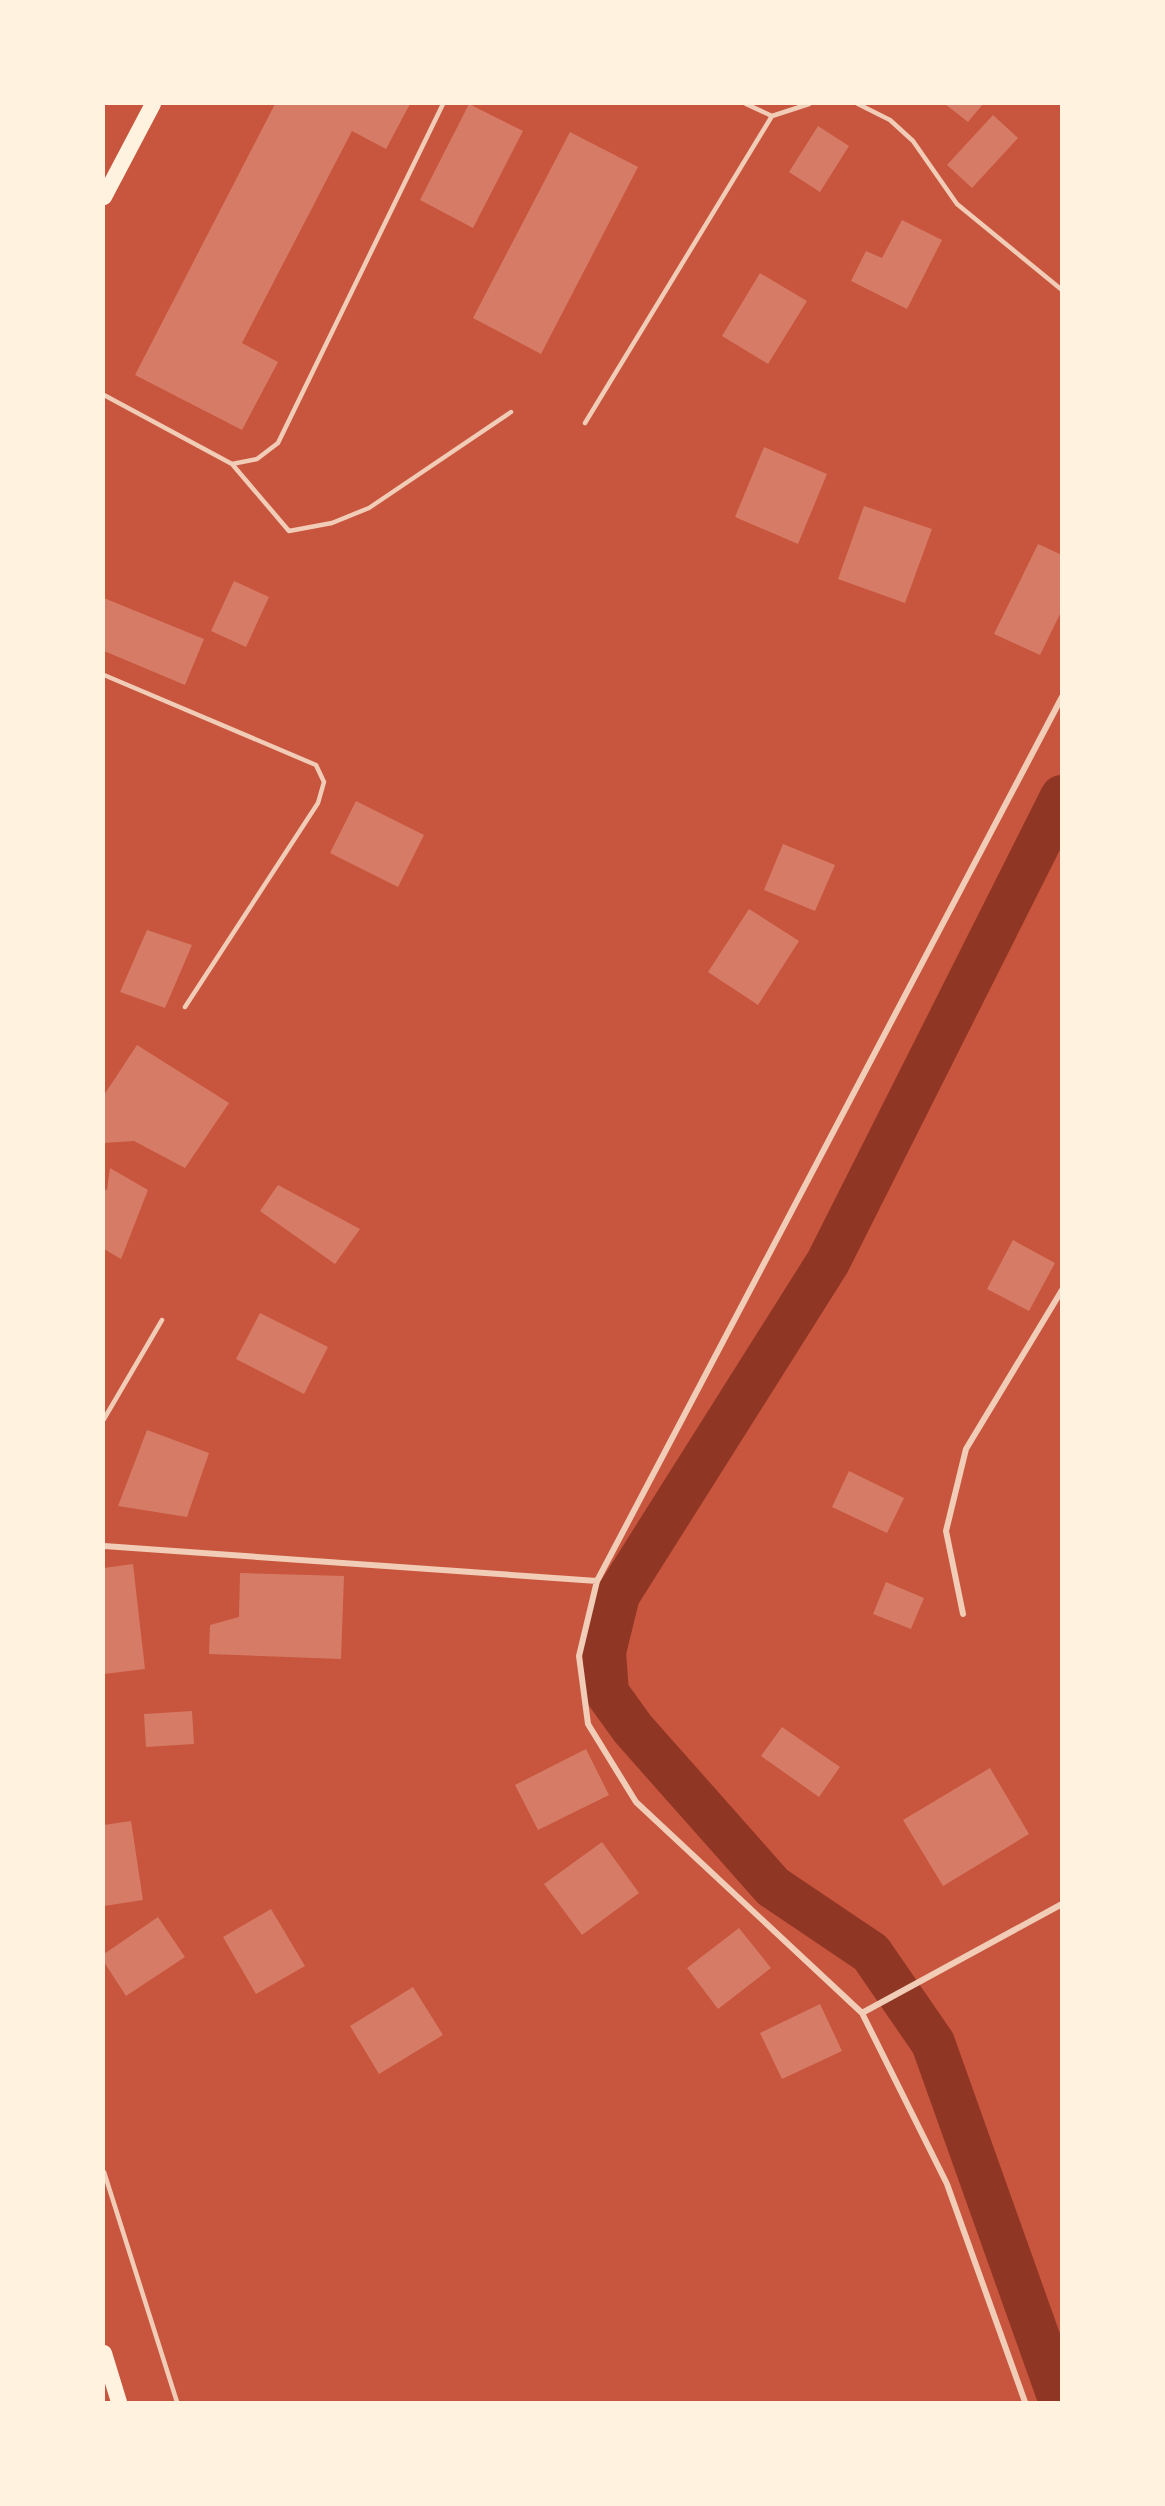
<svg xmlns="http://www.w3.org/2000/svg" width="1165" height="2506" font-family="Merriweather,serif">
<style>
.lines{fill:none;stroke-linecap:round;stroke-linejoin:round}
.canal{stroke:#8f3625;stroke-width:44}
.building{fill:#d67c66}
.service{stroke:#f1ccb7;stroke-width:4.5}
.minor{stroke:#f1ccb7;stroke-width:6}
.trunk{stroke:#fff3e0;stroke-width:16}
</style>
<rect width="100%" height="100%" fill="#c8553d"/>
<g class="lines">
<path class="canal" d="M 1061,2402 L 933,2043 L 871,1953 L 773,1887 L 633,1729 L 607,1693 L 604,1652 L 618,1595 L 828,1262 L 1062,797"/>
</g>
<path class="building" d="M 275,104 L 410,104 L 386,149 L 352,131 L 242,343 L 278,362 L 242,430 L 135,375 Z
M 469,104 L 523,131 L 473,228 L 420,200 Z
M 945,104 L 983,104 L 968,122 Z
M 993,115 L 1018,138 L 972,188 L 947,165 Z
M 818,126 L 849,146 L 820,192 L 789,172 Z
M 570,132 L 638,167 L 541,354 L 473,318 Z
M 902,220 L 942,240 L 907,309 L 851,281 L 866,251 L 882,258 Z
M 760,273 L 807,301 L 768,364 L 722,336 Z
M 764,447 L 827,474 L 798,544 L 735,517 Z
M 864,506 L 932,529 L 905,603 L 838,579 Z
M 1038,544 L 1062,555 L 1062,610 L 1040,655 L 994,634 Z
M 234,581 L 269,597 L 246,647 L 211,631 Z
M 104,598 L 204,639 L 185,685 L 104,651 Z
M 356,801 L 424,835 L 398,887 L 330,853 Z
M 783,844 L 835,865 L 815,911 L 764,890 Z
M 749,909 L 799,941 L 758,1005 L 708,972 Z
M 147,930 L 192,945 L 165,1008 L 120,992 Z
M 137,1045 L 229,1103 L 185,1168 L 134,1141 L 104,1143 L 104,1095 Z
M 110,1168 L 148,1190 L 121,1259 L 104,1249 L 104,1189 L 107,1190 Z
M 278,1185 L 360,1229 L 335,1264 L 260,1211 Z
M 1013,1240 L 1055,1263 L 1029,1311 L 987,1289 Z
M 260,1313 L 328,1347 L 304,1394 L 236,1359 Z
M 147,1430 L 209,1453 L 187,1517 L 118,1506 Z
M 849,1471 L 904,1498 L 887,1533 L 832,1507 Z
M 133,1564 L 145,1669 L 104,1674 L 104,1568 Z
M 240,1573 L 344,1576 L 341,1659 L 209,1654 L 210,1625 L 239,1617 Z
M 886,1582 L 924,1598 L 911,1629 L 873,1614 Z
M 192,1711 L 194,1744 L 146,1747 L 144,1714 Z
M 782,1727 L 840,1767 L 819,1797 L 761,1756 Z
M 586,1749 L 609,1795 L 538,1830 L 515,1785 Z
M 990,1768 L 1029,1834 L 943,1886 L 903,1820 Z
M 131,1821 L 143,1900 L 104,1906 L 104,1825 Z
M 602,1842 L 639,1893 L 582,1935 L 544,1884 Z
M 271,1909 L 305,1966 L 256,1994 L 223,1937 Z
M 158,1917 L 185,1957 L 126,1996 L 104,1962 L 104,1954 Z
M 739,1928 L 771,1968 L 718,2009 L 687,1968 Z
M 413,1987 L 443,2035 L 379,2074 L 350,2026 Z
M 820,2004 L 842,2051 L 782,2079 L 760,2033 Z"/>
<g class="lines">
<path class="service" d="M 858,104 L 890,120 L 913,141 L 957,204 L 1062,290
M 772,116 L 809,104
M 104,395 L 232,464 L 257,459 L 278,443 L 443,104
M 585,423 L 772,116 L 746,104
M 232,464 L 289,531 L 332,523 L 369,508 L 511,412
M 104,675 L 316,765 L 324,782 L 318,803 L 185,1007
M 104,1419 L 162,1320
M 104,2172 L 177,2402"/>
<path class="minor" d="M 1062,697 L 597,1581 L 579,1656 L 588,1724 L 636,1802 L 862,2013 L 1062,1904
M 104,1546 L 597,1581
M 963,1614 L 946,1531 L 966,1449 L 1062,1290
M 862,2013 L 947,2184 L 1025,2402"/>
<path class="trunk" d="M 104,197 L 153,104
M 104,2353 L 119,2402"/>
</g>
<rect width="1165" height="2506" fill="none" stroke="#fff3e0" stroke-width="210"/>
</svg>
